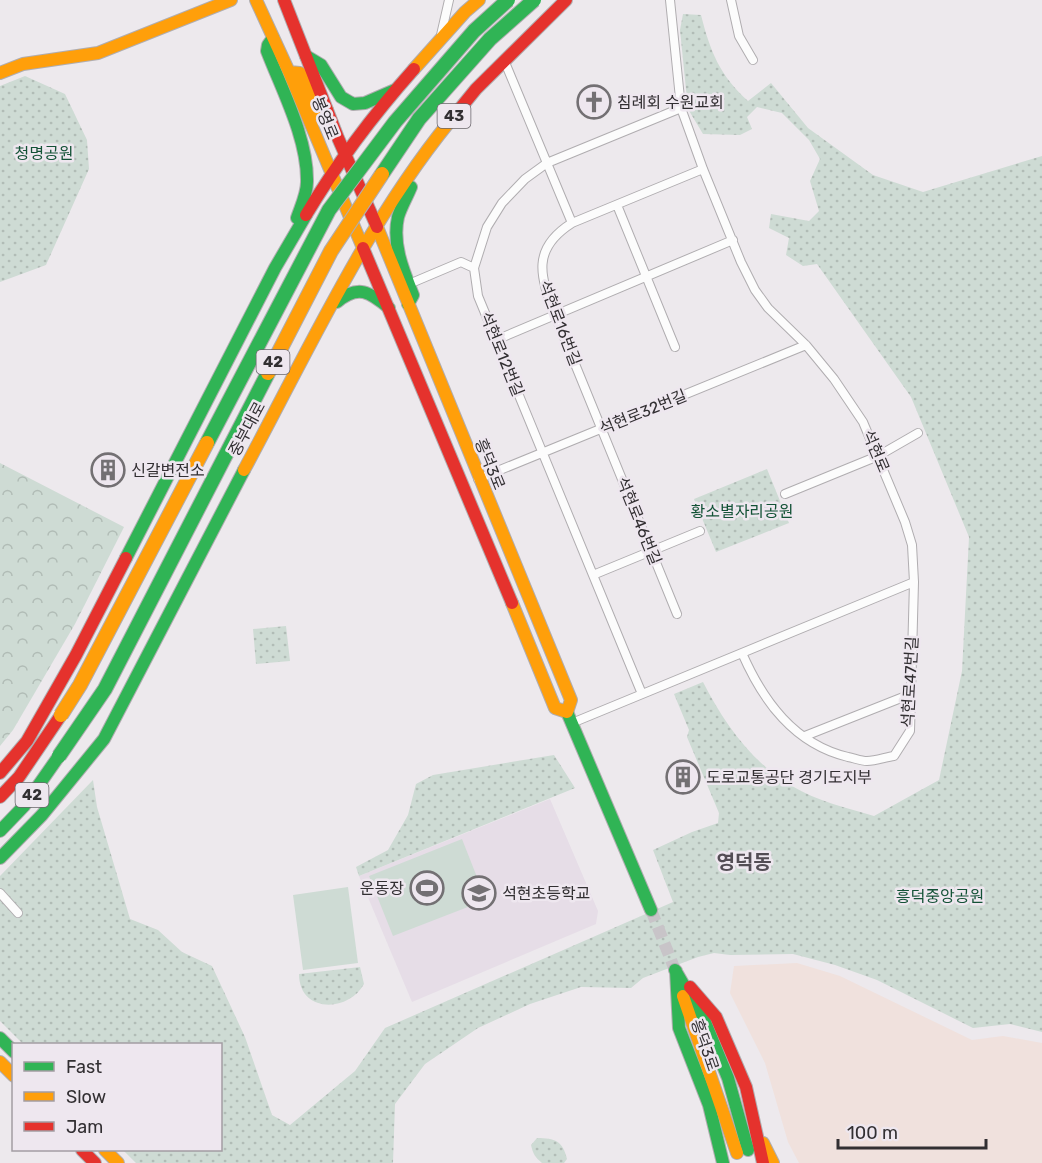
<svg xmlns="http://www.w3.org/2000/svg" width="1042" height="1163" font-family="Rubik,'Noto Sans KR',sans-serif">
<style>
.commercial{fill:#f0e1dd}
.built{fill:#e6dde7}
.forest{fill:url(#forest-crowns)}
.park{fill:url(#park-dots)}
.garden{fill:#cedbd4}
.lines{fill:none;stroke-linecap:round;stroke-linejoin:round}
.secondary-tunnel{stroke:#c8c4c8;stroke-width:12;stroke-dasharray:12 6;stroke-linecap:butt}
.street-casing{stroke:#b0adb0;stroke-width:10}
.fast-casing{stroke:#b0adb0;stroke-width:14}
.slow-casing{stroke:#b0adb0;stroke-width:14}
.jam-casing{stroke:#b0adb0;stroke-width:14}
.street{stroke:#fcfcfc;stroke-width:8}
.fast{stroke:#30b455;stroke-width:12}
.slow{stroke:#ff9f0a;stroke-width:12}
.jam{stroke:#e5322d;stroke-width:12}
.fast-bridge-casing{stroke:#b0adb0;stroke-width:16;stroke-linecap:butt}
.slow-bridge-casing{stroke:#b0adb0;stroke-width:16;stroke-linecap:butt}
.fast-bridge{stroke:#30b455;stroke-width:14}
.slow-bridge{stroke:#ff9f0a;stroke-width:14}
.labels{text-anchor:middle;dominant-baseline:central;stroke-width:5;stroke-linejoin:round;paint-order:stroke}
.shield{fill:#eee7ef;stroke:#6a666b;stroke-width:1.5}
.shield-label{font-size:15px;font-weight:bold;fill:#322f32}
.poi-label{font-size:16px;fill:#322f32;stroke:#eee7ef;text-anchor:start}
.street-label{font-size:16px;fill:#322f32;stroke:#eee7ef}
.park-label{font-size:16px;fill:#135236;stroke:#eee7ef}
.quarter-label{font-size:20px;font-weight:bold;fill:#534d54;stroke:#eee7ef}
</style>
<defs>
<pattern id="forest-crowns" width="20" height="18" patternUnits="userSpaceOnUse" patternTransform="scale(1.5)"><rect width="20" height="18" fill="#cedbd4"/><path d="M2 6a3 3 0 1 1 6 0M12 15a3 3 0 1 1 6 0" fill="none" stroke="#b1bcb6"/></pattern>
<pattern id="park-dots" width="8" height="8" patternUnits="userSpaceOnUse" patternTransform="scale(1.5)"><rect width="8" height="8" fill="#cedbd4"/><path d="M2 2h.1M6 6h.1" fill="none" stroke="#b1bcb6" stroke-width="1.8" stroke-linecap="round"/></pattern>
</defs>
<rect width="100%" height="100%" fill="#ede9ed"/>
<path class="commercial" d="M 797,963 L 840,976 L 972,1040 L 1003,1036 L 1042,1043 L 1042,1163 L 799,1163 L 788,1142 L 765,1063 L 730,993 L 734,966 Z"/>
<path class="built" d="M 550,799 L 598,911 L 596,924 L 412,1002 L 359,876 Z"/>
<path class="forest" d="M 0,463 L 124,527 L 75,624 L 13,730 L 0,746 Z"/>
<path class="park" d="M 683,14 L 701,15 C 710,51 720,76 748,101 L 771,83 L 808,128 L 873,175 L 923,192 L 1042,156 L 1042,1032 L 1010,1024 L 973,1028 L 877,980 L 835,965 L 793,954 L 730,955 L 714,953 L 698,957 L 643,978 L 631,988 L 581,987 L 530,1004 L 478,1028 L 425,1064 L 395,1104 L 393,1163 L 136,1163 L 123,1150 L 220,1150 L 220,1044 L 23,1044 L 0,1021 L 0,876 L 93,780 L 97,807 L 130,919 L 158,930 L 182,952 L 212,966 L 245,1037 L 272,1115 L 290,1125 L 355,1071 L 385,1028 L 673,902 L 653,850 L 692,832 L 718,823 L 719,813 L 687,737 L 689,730 L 674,694 L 703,682 C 724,723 752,763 792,786 C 817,801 847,808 874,816 L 939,780 L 962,671 L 969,537 L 911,397 L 817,264 L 803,266 L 786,255 L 789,238 L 769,228 L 771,214 L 809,221 L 819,211 L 810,181 L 820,159 L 809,140 L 782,113 L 757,107 L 747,117 L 752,129 L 740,135 L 703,134 L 688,109 L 680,30 Z
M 25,76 L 65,94 L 87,140 L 89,169 L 46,265 L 0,282 L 0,86 Z
M 767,469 L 789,523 L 716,552 L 694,499 Z
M 286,626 L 290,661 L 256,664 L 253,629 Z
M 554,755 L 575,788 L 359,876 L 356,867 L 388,850 L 408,815 L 416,784 L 433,775 Z
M 360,967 L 364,984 C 348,1013 299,1013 299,974 Z
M 537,1138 C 555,1138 563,1141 567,1159 L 564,1163 L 542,1163 C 535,1157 533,1154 531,1145 Z"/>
<path class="garden" d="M 462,839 L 486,900 L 393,936 L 369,876 Z
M 348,887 L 358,963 L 303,970 L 293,895 Z"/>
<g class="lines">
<path class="secondary-tunnel" d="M 651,910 L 675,970"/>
<g class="street-casing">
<path id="street" d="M 731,0 L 739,36 L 753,60
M 441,35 L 449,0
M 504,60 L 572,223
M 617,205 L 675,347
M 409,284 L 461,262 L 474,268
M 496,340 L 733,240
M 478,479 L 806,345
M 785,494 L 878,456 L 918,433
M 593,575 L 700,531
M 677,614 L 555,315 C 540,276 531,249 572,223 L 703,169
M 742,653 C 763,701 794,744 848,757 C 854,758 861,761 867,761 C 876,761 886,757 894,756 L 910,731 L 914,582
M 642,694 L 478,296 L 474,268 L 487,227 L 502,203 L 525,179 L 547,163 L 681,108
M 572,723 L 914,582 L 912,545 L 905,522 L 863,422 L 834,379 L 806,345 L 768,308 L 755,290 L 741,262 L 703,169 L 681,108 L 670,0
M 805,736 L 911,694
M 0,893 L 18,913"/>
</g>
<g class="fast-casing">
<path id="fast" d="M 273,38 L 268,45 L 267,51 C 282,90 308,139 307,182 C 307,194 301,206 297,218
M 306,56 L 321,65 L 341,97 L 353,104 L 365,103 L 395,90
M 337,302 C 358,284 370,292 389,308
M 408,304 L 413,295 C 403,270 392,244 398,217 C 401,207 407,197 411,187
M 126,558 L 275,268 L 306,215
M 567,712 L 651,910
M 0,831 L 24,806 L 59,756
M 0,858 L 42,815 L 104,739 L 244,470
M 675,970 L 705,1022 L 728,1078 L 748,1150
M 676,971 L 679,1028 L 709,1105 L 723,1163
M 0,1038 L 14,1052"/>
</g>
<g class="slow-casing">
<path id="slow" d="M 256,0 L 289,72 L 363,248
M 414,69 L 465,12 L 479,0
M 289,72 L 300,73 L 302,76 L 317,114 L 324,115 L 327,110
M 0,73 L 23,64 L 98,53 L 231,0
M 377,227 L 571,700 L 567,712
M 244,470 C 307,353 366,224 450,121
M 512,603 L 555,708 L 567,712
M 683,996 L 737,1153
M 0,1062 L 14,1076
M 763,1143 L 773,1163
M 105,1150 L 118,1163"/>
</g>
<g class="jam-casing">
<path id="jam" d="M 284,0 L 338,138 L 377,227
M 450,121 L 476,89 L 566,0
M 306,215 C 337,163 374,114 414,69
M 363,248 L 512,603
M 0,773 L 27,741 L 76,655 L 126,558
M 0,797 L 19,777 L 61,715
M 690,987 L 716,1017 L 746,1087 L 763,1163
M 82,1150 L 95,1163"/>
</g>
<use href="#street" class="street"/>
<use href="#fast" class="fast"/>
<use href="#slow" class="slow"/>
<use href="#jam" class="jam"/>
<g class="fast-bridge-casing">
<path id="fast-bridge" d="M 382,174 L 419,119 L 490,39 L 534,0
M 207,443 L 329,210 L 395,122 L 474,31 L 508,0
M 59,756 L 105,689 L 268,373"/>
</g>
<g class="slow-bridge-casing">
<path id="slow-bridge" d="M 268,373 L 331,251 L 382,174
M 61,715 L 80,685 L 207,443"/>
</g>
<use href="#fast-bridge" class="fast-bridge"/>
<use href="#slow-bridge" class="slow-bridge"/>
</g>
<defs>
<g id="church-ring" transform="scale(1.725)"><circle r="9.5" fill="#eee7ef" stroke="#737073" stroke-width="1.5"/><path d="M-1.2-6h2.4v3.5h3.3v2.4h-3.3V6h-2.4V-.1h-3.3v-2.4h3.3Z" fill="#737073"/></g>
<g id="building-ring" transform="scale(1.725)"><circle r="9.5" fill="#eee7ef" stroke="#737073" stroke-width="1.5"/><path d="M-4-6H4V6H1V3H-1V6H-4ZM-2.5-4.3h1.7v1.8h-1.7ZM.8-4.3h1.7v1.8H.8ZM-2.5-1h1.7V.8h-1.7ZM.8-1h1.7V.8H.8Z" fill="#737073"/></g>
<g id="stadium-ring" transform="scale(1.725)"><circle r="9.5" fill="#eee7ef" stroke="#737073" stroke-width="1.5"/><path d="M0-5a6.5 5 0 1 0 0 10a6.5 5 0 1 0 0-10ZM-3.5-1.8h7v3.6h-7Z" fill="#737073"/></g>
<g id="school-ring" transform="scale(1.725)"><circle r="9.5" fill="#eee7ef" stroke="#737073" stroke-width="1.5"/><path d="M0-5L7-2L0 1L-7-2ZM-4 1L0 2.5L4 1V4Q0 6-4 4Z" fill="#737073"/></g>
</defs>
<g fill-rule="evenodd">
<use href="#church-ring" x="594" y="102"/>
<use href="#building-ring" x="108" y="470"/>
<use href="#building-ring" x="683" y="777"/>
<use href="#stadium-ring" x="427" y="888"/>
<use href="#school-ring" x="479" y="893"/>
</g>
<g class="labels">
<g class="shield">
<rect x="437.5" y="104" width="33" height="24" rx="4.5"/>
<rect x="256.5" y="350" width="33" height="24" rx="4.5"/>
<rect x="15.5" y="783" width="33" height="24" rx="4.5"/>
</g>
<g class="shield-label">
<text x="454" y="116">43</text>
<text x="273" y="362">42</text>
<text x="32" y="795">42</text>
</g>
<g class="poi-label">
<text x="617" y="102">침례회 수원교회</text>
<text x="131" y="470">신갈변전소</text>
<text x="706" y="777">도로교통공단 경기도지부</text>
<text x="404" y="888" text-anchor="end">운동장</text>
<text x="502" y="893">석현초등학교</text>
</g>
<g class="street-label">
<text transform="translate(325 118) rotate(68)">봉영로</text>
<text transform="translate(560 323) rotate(69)">석현로16번길</text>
<text transform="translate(502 354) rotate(68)">석현로12번길</text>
<text transform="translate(643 412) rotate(-22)">석현로32번길</text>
<text transform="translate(247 429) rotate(-62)">중부대로</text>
<text transform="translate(876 451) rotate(67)">석현로</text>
<text transform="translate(490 464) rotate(68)">흥덕3로</text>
<text transform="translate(639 521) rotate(68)">석현로46번길</text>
<text transform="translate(910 682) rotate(-87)">석현로47번길</text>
<text transform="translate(705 1045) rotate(71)">흥덕3로</text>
</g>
<g class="park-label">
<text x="44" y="153">청명공원</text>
<text x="742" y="511">황소별자리공원</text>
<text x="940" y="896">흥덕중앙공원</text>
</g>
<g class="quarter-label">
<text x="744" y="862">영덕동</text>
</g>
</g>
<rect x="12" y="1043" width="210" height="108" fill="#eee7ef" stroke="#a39da3" stroke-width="1.5"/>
<rect x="24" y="1062" width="30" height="9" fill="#30b455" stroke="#a39da3" stroke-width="1.5"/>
<text x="66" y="1073" font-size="18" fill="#322f32">Fast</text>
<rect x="24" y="1092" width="30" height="9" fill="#ff9f0a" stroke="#a39da3" stroke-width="1.5"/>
<text x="66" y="1103" font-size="18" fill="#322f32">Slow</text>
<rect x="24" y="1122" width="30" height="9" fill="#e5322d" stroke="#a39da3" stroke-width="1.5"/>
<text x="66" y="1133" font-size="18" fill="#322f32">Jam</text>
<path d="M838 1139v9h148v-9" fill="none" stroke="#322f32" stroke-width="3"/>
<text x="847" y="1139" font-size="18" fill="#322f32" stroke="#eee7ef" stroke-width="4.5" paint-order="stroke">100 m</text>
</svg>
